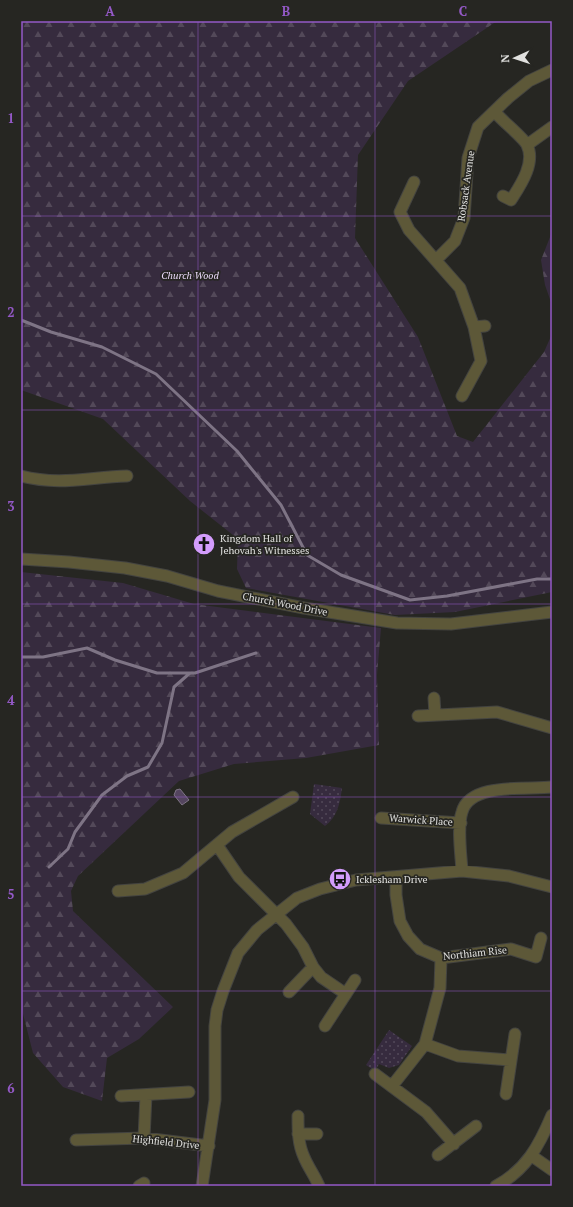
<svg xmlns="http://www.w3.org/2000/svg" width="573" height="1207" font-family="'PT Serif',serif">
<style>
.forest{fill:url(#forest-firs)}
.park{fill:url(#park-dots)}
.water{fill:#54455f;stroke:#7e7485}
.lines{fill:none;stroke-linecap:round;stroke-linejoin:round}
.stream{stroke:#7e7485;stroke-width:3}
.minor-casing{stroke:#444440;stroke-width:13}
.tertiary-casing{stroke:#444440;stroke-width:13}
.minor{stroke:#5d5838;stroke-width:11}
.tertiary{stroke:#5d5838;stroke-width:11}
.grid{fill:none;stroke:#9459c7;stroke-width:1;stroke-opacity:0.55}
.labels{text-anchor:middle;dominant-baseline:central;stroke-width:3.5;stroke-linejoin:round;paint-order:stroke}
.street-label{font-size:10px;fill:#e1e1df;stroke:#262622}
.park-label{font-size:10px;font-style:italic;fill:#ebdaf9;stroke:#262622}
.poi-label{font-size:10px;fill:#e1e1df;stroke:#262622;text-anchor:start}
.neatline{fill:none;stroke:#9459c7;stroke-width:1.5}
.grid-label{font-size:13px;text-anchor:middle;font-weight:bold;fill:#9459c7}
</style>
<defs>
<pattern id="forest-firs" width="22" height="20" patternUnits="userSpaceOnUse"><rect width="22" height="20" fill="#362b3e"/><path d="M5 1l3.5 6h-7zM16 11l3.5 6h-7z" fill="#534959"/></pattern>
<pattern id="park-dots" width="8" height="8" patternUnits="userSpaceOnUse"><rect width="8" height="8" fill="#362b3e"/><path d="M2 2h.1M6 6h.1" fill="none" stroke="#534959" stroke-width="1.8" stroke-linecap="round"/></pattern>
</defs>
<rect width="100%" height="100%" fill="#262622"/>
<path class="forest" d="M 21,21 L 500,21 L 494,23 L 408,81 L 358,155 L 355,238 L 418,337 L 457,436 L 473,442 L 544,352 L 552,334 L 552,592 L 455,612 L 395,615 L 246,588 L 237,569 L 238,539 L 190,501 L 103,419 L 21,390 Z
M 552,232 L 552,305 L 545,285 L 541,260 Z
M 21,572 L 123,583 L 194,604 L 381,628 L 377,675 L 379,745 L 306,758 L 234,764 L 179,781 L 78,876 L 71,891 L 73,911 L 173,1007 L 139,1039 L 107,1058 L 102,1101 L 63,1087 L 33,1053 L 21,1006 Z"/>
<path class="park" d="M 314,784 L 342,788 C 340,804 337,817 325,826 L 310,814 Z
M 389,1030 L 412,1046 L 399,1065 L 389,1068 L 379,1064 L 375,1071 L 366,1065 Z"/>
<path class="water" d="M 180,789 L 189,800 L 182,805 L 174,795 L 176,790 Z"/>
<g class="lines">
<path class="stream" d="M 21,320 L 51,332 L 102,347 L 156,374 L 237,451 L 281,505 L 307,555 L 341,575 L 410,600 L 447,596 L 537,579 L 552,579
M 21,657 L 43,657 L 87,648 L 115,660 L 157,673 L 195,673 L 256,653
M 49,867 L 68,849 L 75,832 L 102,795 L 127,776 L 148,767 L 162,743 L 174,687 L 190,673"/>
<g class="minor-casing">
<path id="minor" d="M 495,112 C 501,120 524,138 527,145 C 536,163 520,186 511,200 L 503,196
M 527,145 L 552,127
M 414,182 L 400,212 L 409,230 L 460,288 L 474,327 L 481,361 L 462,396
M 436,260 L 455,241 L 464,218 L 468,158 L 478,127 L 508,98 L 529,81 L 552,70
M 474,327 L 485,326
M 21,476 C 60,486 89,477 127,476
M 434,698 L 435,714
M 418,716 L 497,712 L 552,728
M 381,818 L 461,823
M 217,845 L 239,877 L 286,924 L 303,947 L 313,967 L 321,977 L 346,994
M 462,871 C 461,854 457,827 462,812 C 470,782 528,790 552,787
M 396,877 L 396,895 L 400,921 L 408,936 L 420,949 L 441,958 L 511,949 L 536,957 L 541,938
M 118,891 L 145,889 L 183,873 L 232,832 L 293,797
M 289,992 L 313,967
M 325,1026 L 355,980
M 425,1044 L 458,1056 L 510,1060
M 375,1074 L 426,1112 L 454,1144
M 392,1086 L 425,1044 L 440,988 L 441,958
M 506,1094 L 515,1034
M 121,1096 L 189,1092
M 298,1116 C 298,1130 298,1144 304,1157 C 308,1167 315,1176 319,1186
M 298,1134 L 317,1134
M 144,1138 L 146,1095
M 76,1140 L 144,1138 L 209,1146
M 438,1155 L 476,1126
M 532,1156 L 552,1170
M 139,1186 L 144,1183
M 202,1186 L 215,1100 L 215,1026 L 217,1010 L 223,991 L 238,953 L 257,930 L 297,898 L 320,889 L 356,880 L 462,871 L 509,876 L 552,887
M 496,1186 C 526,1170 539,1146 552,1115"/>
</g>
<g class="tertiary-casing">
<path id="tertiary" d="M 21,559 L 69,562 L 125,568 L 167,576 L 218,591 L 304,608 L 397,623 L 451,624 L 552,612"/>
</g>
<use href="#minor" class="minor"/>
<use href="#tertiary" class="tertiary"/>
</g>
<path class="grid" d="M 198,21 L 198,1186M 375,21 L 375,1186M 21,216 L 552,216M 21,410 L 552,410M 21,604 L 552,604M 21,797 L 552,797M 21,991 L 552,991"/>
<defs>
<g id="church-disc" transform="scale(1.15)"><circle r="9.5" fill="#d39cfc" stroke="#262622"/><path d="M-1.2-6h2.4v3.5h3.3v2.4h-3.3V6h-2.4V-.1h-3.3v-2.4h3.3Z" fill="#111"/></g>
<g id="bus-disc" transform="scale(1.15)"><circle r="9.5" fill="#d39cfc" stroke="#262622"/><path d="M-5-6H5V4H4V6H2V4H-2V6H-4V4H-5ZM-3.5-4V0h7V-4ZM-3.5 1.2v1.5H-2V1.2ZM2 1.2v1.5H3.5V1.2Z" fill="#111"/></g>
</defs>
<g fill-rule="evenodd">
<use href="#church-disc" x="204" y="544"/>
<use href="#bus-disc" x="340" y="879"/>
</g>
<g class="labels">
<g class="street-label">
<text transform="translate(466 186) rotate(-82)">Robsack Avenue</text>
<text transform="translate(285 604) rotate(11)">Church Wood Drive</text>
<text transform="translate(421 820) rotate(4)">Warwick Place</text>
<text transform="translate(475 953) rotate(-6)">Northiam Rise</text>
<text transform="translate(166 1142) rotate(6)">Highfield Drive</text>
</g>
<g class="park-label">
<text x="190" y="275">Church Wood</text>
</g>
<g class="poi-label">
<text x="220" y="538">Kingdom Hall of<tspan x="220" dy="12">Jehovah's Witnesses</tspan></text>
<text x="356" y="879">Icklesham Drive</text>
</g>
</g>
<rect width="573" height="1207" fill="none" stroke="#262622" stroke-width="44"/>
<g transform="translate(515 58) rotate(267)" stroke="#262622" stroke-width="3" paint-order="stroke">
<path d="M0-3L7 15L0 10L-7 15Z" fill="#e1e1df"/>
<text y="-6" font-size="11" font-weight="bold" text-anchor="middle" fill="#e1e1df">N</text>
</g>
<rect x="22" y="22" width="529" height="1163" class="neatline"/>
<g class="grid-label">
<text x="110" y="16">A</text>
<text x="286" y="16">B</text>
<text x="463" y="16">C</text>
<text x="11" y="123">1</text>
<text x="11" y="317">2</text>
<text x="11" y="511">3</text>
<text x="11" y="705">4</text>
<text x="11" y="899">5</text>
<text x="11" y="1093">6</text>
</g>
</svg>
